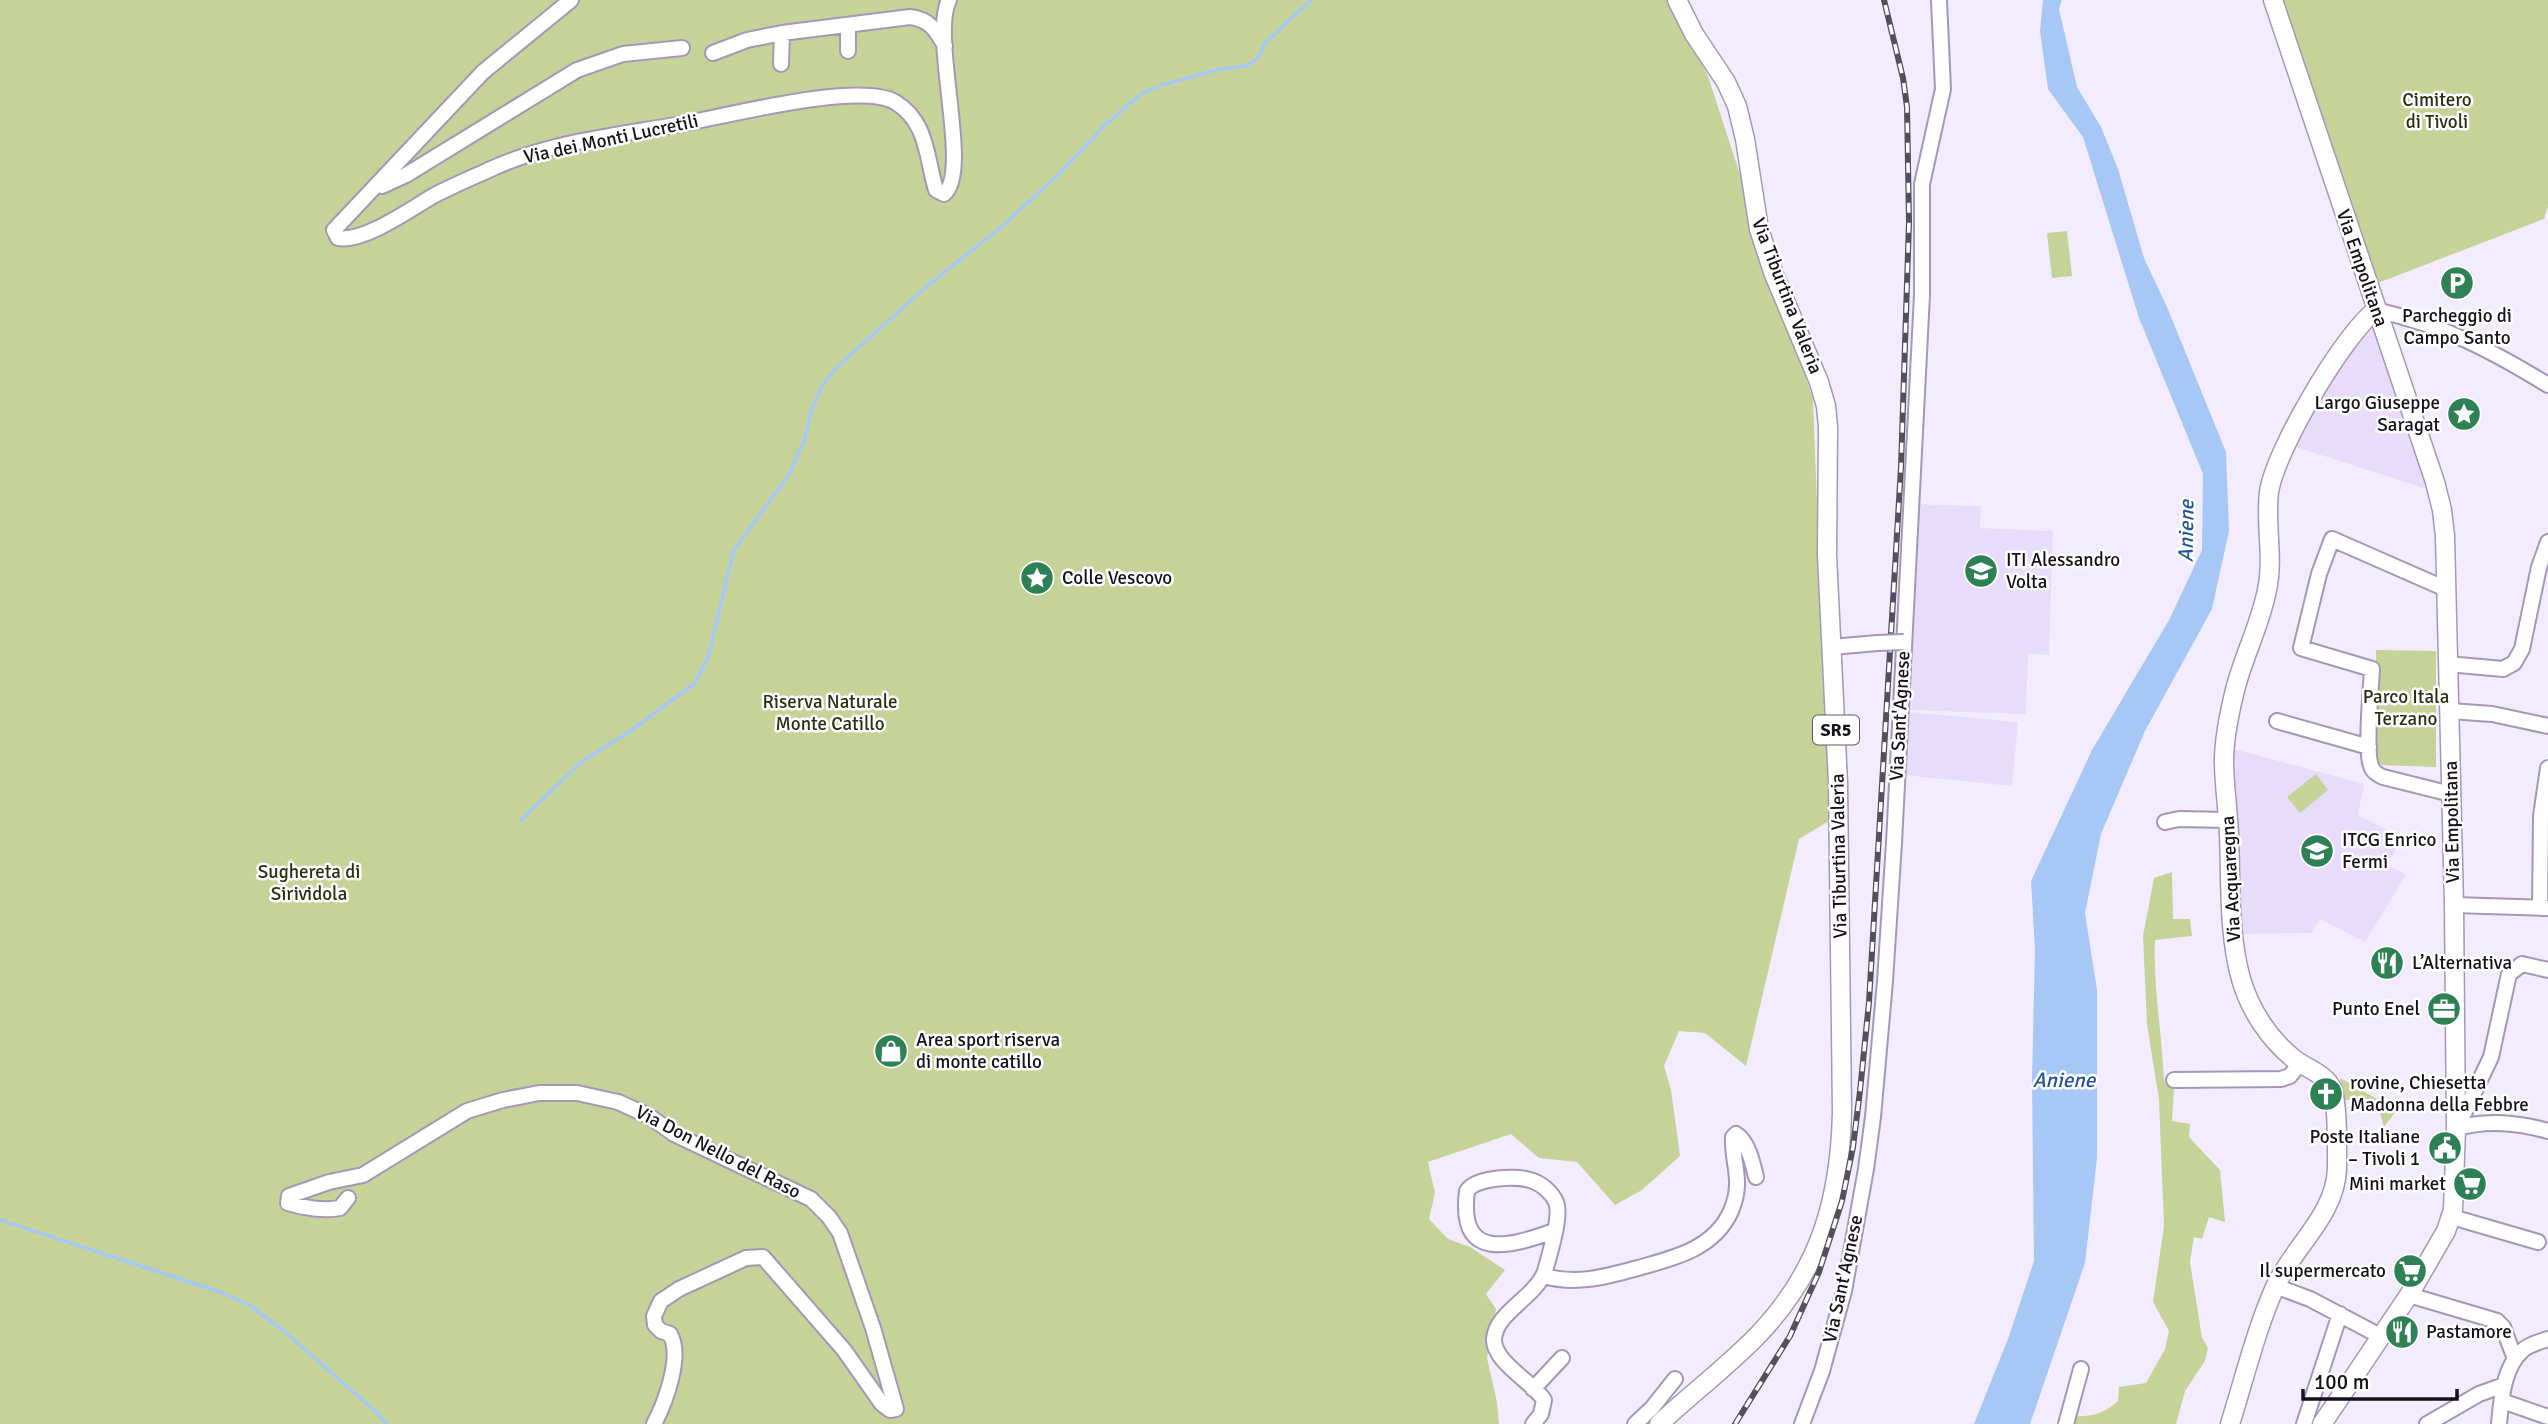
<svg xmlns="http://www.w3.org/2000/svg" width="2548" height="1424" font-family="Signika,sans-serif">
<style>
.built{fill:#e8dcfb}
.green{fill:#c5d399}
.water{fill:#a7c8f7}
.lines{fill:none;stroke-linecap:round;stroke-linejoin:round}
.stream{stroke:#a7c8f7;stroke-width:3.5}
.minor-casing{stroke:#a498b6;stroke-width:18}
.major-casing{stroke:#a498b6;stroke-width:21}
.minor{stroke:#fff;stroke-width:14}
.major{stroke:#fff;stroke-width:18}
.rail-casing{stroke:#554f5c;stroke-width:6}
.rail{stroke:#fff;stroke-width:3.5;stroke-dasharray:10;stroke-linecap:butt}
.minor-bridge-casing{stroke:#a498b6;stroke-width:18;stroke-linecap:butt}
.minor-bridge{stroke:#fff;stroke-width:14}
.labels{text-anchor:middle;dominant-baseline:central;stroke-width:5;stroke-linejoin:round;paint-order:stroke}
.shield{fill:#fff;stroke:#5b585f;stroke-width:2}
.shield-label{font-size:18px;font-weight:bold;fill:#15101b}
.park-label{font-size:19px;fill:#2a3011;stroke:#fff}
.street-label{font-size:19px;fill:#15101b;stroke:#fff}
.poi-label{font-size:19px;fill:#15101b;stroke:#fff;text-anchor:start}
.water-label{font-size:21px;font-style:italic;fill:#259;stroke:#fff}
</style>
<rect width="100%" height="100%" fill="#f3ecff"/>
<path class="built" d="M 2378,329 L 2430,490 L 2293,446 L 2363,330 Z
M 1912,504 L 1981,506 L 1980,528 L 2053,531 L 2049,655 L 2028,654 L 2026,714 L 1905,710 Z
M 1909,712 L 2018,722 L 2012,786 L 1903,775 Z
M 2230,748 L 2364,784 L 2358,815 L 2401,837 L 2388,865 L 2406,875 L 2365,942 L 2320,919 L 2311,933 L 2240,934 L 2239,833 L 2230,801 Z"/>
<path class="green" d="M 0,0 L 1670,0 L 1708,76 L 1813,399 L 1829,821 L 1799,839 L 1746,1066 L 1705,1033 L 1679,1031 L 1664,1066 L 1671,1090 L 1680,1156 L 1642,1190 L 1615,1205 L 1577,1162 L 1539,1158 L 1511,1134 L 1428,1162 L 1435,1193 L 1429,1219 L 1448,1239 L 1470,1247 L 1505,1270 L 1486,1294 L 1496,1309 L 1487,1358 L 1497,1402 L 1499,1424 L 0,1424 Z
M 2282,0 L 2548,0 L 2548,206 L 2544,219 L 2378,283 Z
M 2067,231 L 2072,276 L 2052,278 L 2047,233 Z
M 2376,650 L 2436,651 L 2436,767 L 2377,765 Z
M 2316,774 L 2328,790 L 2300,813 L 2287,797 Z
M 2172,872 L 2173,919 L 2190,919 L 2192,936 L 2155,940 C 2153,987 2162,1034 2164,1081 L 2174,1089 L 2172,1121 L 2190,1124 L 2189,1137 L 2220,1170 L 2225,1222 L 2209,1217 L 2202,1239 L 2194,1237 L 2190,1262 L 2202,1338 L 2208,1348 L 2205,1361 L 2185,1391 L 2176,1424 L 2073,1424 L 2074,1416 C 2092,1417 2105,1413 2118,1401 L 2119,1387 L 2146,1383 L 2165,1349 L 2169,1331 L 2153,1302 L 2164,1226 L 2159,1100 L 2147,1024 L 2143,936 L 2154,878 Z
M 2340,1078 L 2397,1110 L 2384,1127 L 2380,1113 L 2357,1100 L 2344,1100 Z"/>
<path class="water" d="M 2043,0 L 2062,0 L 2059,9 L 2077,87 L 2101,127 L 2118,169 L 2144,258 L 2167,307 L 2226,452 L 2229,531 L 2212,609 L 2145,731 L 2101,834 L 2085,913 L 2097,990 L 2097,1158 L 2085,1263 L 2030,1424 L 1974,1424 L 2008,1339 L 2034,1261 L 2032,1079 L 2035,949 L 2031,881 L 2092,750 L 2169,620 L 2202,550 L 2203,474 L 2139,318 L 2083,137 L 2048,89 L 2040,31 Z"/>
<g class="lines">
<path class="stream" d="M 521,820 L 581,762 L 629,732 L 695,683 L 708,657 L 734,550 L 788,476 L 805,439 L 811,411 L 823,384 L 838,366 L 927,286 L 1000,228 L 1058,175 L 1105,125 L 1141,94 L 1159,86 L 1216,70 L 1246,66 L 1258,58 L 1265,43 L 1311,0
M 0,1220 L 220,1292 L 251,1306 L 284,1331 L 376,1412 L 386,1424"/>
<g class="minor-casing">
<path id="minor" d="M 571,0 L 483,72 L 334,230 L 338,238 C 363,243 411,209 433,196 C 452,186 471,178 491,169 C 554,140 624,135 692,122 C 734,114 860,82 895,102 C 928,122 926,157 936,190 L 944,194 C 972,172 930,37 949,0
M 848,51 L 848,25
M 713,53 L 747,40 L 782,33 L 910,17 C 929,19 936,30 945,46
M 781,64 L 782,33
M 382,186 L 406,175 L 577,70 L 623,54 L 682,48
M 2376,310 C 2445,326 2489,349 2548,385
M 2446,589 L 2332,539 L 2319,574 L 2301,648 L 2372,669 C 2371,689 2365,751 2371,766 C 2373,772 2377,774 2383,777 L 2451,794
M 1832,647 L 1877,643
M 2448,664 L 2503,669 L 2514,663 L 2522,649 L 2539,567 L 2548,542
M 2450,711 L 2492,714 L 2548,726
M 2277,721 L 2369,747
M 2165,822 L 2179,819 L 2228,820
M 2454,905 L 2548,908
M 2540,908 L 2541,816 L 2548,768
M 2174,1080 L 2281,1079 L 2290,1076 L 2300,1063
M 2457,1128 L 2491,1057 L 2509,974 L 2522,964 L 2548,970
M 2456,1129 C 2485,1119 2520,1123 2548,1131
M 348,1198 L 340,1208 C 324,1211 303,1208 288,1203 L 289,1196 L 329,1182 L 363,1175 L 467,1111 L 503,1100 L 539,1093 L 577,1093 L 618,1102 L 649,1116 L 674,1134 L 811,1199 L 829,1217 L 840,1233 L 873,1328 L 896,1409 L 890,1410 L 882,1404 L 844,1350 L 763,1257 L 746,1258 L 679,1289 L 661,1301 L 654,1316 L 655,1325 L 661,1331 L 670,1334 C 683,1356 665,1403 654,1424
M 2452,1217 L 2538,1242
M 1543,1276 C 1577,1285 1605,1277 1638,1268 C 1674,1258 1714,1249 1731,1211 C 1744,1180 1732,1166 1733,1137 L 1736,1134 C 1748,1141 1753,1164 1756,1177
M 2275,1286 L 2310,1299 L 2382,1337
M 2409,1295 L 2497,1321 L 2503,1327 L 2515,1359
M 1533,1389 L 1562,1358
M 2502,1401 L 2548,1417
M 1533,1424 L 1541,1414 L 1544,1400 C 1533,1382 1493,1362 1494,1339 C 1496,1312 1536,1297 1545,1271 C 1549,1256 1562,1216 1556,1202 C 1552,1193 1542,1184 1533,1181 C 1518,1175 1476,1177 1467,1191 C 1458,1262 1509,1247 1554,1231
M 1635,1424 L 1652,1408 L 1675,1379
M 1802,1424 L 1822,1371 L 1844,1291 L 1866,1169 L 1873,1117 L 1885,981 L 1894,843 L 1922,295 L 1922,184 L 1943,89 L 1939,0
M 2066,1424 L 2081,1369
M 2304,1424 L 2340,1314
M 2427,1424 L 2479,1394 L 2504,1385
M 2499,1424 C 2501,1401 2503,1367 2523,1350 C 2530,1344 2539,1342 2548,1339"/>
</g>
<g class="major-casing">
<path id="major" d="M 2273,0 L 2435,482 L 2442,510 L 2445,536 L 2454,905 L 2456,1129 L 2453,1210 L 2446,1231 L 2409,1295 L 2322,1424
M 1659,1424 C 1691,1394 1727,1367 1758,1335 C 1820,1270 1840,1200 1842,1112 L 1838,783 L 1827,555 L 1828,427 L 1826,406 L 1819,382 L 1773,272 L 1759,229 L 1745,139 L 1737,106 L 1726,82 L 1694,34 L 1677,0
M 2230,1424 C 2244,1380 2257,1326 2276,1285 C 2295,1245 2336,1214 2337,1168 C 2337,1150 2338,1103 2332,1089 C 2326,1074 2307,1069 2294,1059 C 2269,1039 2250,1010 2241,979 C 2228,932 2231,882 2229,834 C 2228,809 2224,785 2224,761 C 2224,739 2229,715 2234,694 C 2242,659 2260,626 2267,590 C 2274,557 2265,525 2269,492 C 2275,451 2343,335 2376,310"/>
</g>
<use href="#minor" class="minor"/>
<use href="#major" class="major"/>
<g class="rail-casing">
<path id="rail" d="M 1735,1424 L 1790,1336 L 1819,1272 L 1842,1201 L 1853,1147 L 1860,1091 L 1869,1002 L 1901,467 L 1909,222 L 1907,107 L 1903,78 L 1884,0"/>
</g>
<use href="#rail" class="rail"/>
<g class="minor-bridge-casing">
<path id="minor-bridge" d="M 1877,643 L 1904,642"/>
</g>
<use href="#minor-bridge" class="minor-bridge"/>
</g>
<defs>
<g id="parking-disc" transform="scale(1.75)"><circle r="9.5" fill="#2d8154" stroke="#fff"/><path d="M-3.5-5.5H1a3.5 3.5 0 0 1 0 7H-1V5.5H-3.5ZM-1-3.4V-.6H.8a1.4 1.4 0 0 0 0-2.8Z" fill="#fff"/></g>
<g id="sight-disc" transform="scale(1.75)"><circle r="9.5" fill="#2d8154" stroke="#fff"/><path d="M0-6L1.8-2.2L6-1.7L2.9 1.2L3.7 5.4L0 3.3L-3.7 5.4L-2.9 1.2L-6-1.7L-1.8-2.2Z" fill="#fff"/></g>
<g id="school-disc" transform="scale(1.75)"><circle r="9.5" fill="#2d8154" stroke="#fff"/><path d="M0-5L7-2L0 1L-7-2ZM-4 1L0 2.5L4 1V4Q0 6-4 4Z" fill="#fff"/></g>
<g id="restaurant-disc" transform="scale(1.75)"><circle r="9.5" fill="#2d8154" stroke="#fff"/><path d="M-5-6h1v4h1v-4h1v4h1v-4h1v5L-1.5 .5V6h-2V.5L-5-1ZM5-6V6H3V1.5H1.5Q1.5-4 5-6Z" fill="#fff"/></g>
<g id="office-disc" transform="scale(1.75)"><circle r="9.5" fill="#2d8154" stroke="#fff"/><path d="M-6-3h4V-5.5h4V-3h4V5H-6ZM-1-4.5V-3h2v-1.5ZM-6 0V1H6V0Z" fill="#fff"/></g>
<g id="shop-disc" transform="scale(1.75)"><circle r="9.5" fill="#2d8154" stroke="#fff"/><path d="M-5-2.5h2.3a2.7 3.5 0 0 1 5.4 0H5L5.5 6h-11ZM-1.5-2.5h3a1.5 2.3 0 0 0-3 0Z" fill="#fff"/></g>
<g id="church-disc" transform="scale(1.75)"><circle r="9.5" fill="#2d8154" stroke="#fff"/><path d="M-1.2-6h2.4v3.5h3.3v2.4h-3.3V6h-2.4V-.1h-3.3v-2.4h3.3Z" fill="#fff"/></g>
<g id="civic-disc" transform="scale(1.75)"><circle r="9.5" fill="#2d8154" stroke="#fff"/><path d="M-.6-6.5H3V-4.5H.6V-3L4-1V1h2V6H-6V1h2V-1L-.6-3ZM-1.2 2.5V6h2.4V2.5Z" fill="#fff"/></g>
<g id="supermarket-disc" transform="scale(1.75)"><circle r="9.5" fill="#2d8154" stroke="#fff"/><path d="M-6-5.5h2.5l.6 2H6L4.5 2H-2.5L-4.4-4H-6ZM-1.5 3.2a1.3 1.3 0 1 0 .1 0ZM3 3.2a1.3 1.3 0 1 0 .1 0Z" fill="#fff"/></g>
</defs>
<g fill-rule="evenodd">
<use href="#parking-disc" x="2457" y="283"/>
<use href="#sight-disc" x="2464" y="414"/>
<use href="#school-disc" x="1981" y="571"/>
<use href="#sight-disc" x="1037" y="578"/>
<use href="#school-disc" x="2317" y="851"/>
<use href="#restaurant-disc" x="2387" y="963"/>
<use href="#office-disc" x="2444" y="1009"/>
<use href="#shop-disc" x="891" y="1051"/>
<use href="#church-disc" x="2326" y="1094"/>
<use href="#civic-disc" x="2445" y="1148"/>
<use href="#supermarket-disc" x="2470" y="1184"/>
<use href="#supermarket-disc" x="2410" y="1271"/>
<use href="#restaurant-disc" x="2402" y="1332"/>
</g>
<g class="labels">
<rect class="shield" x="1813" y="715.5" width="46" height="29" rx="5"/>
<g class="shield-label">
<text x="1836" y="730">SR5</text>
</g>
<g class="park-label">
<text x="2437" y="100">Cimitero<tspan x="2437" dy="22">di Tivoli</tspan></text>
<text x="2406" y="697">Parco Itala<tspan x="2406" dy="22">Terzano</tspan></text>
<text x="830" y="702">Riserva Naturale<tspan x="830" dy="22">Monte Catillo</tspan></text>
<text x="309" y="872">Sughereta di<tspan x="309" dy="22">Sirividola</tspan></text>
</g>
<g class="street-label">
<text transform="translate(611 139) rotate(-12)">Via dei Monti Lucretili</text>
<text transform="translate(2362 268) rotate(71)">Via Empolitana</text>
<text transform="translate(1787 296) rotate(69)">Via Tiburtina Valeria</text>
<text transform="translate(1900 716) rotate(-87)">Via Sant'Agnese</text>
<text transform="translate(2452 822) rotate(-91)">Via Empolitana</text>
<text transform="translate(1839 856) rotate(-91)">Via Tiburtina Valeria</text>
<text transform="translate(2231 879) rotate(-93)">Via Acquaregna</text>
<text transform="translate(718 1152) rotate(27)">Via Don Nello del Raso</text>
<text transform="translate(1843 1279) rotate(-78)">Via Sant'Agnese</text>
</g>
<g class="poi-label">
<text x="2457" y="316" text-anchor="middle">Parcheggio di<tspan x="2457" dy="22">Campo Santo</tspan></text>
<text x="2440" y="403" text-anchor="end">Largo Giuseppe<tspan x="2440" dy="22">Saragat</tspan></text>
<text x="2006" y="560">ITI Alessandro<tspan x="2006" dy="22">Volta</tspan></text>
<text x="1062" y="578">Colle Vescovo</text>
<text x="2342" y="840">ITCG Enrico<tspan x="2342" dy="22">Fermi</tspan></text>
<text x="2412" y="963">L’Alternativa</text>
<text x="2420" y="1009" text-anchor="end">Punto Enel</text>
<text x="916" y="1040">Area sport riserva<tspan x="916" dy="22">di monte catillo</tspan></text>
<text x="2350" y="1083">rovine, Chiesetta<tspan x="2350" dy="22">Madonna della Febbre</tspan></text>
<text x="2420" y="1137" text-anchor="end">Poste Italiane<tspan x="2420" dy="22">– Tivoli 1</tspan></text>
<text x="2446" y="1184" text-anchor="end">Mini market</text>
<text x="2386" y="1271" text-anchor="end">Il supermercato</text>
<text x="2426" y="1332">Pastamore</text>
</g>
<g class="water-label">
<text transform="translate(2186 531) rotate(-89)">Aniene</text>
<text x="2064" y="1080">Aniene</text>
</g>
</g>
<path d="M2303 1389v10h154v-10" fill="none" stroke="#15101b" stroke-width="3.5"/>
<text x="2314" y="1389" font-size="21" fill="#15101b" stroke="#ffffff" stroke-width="5" paint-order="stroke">100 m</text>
</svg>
